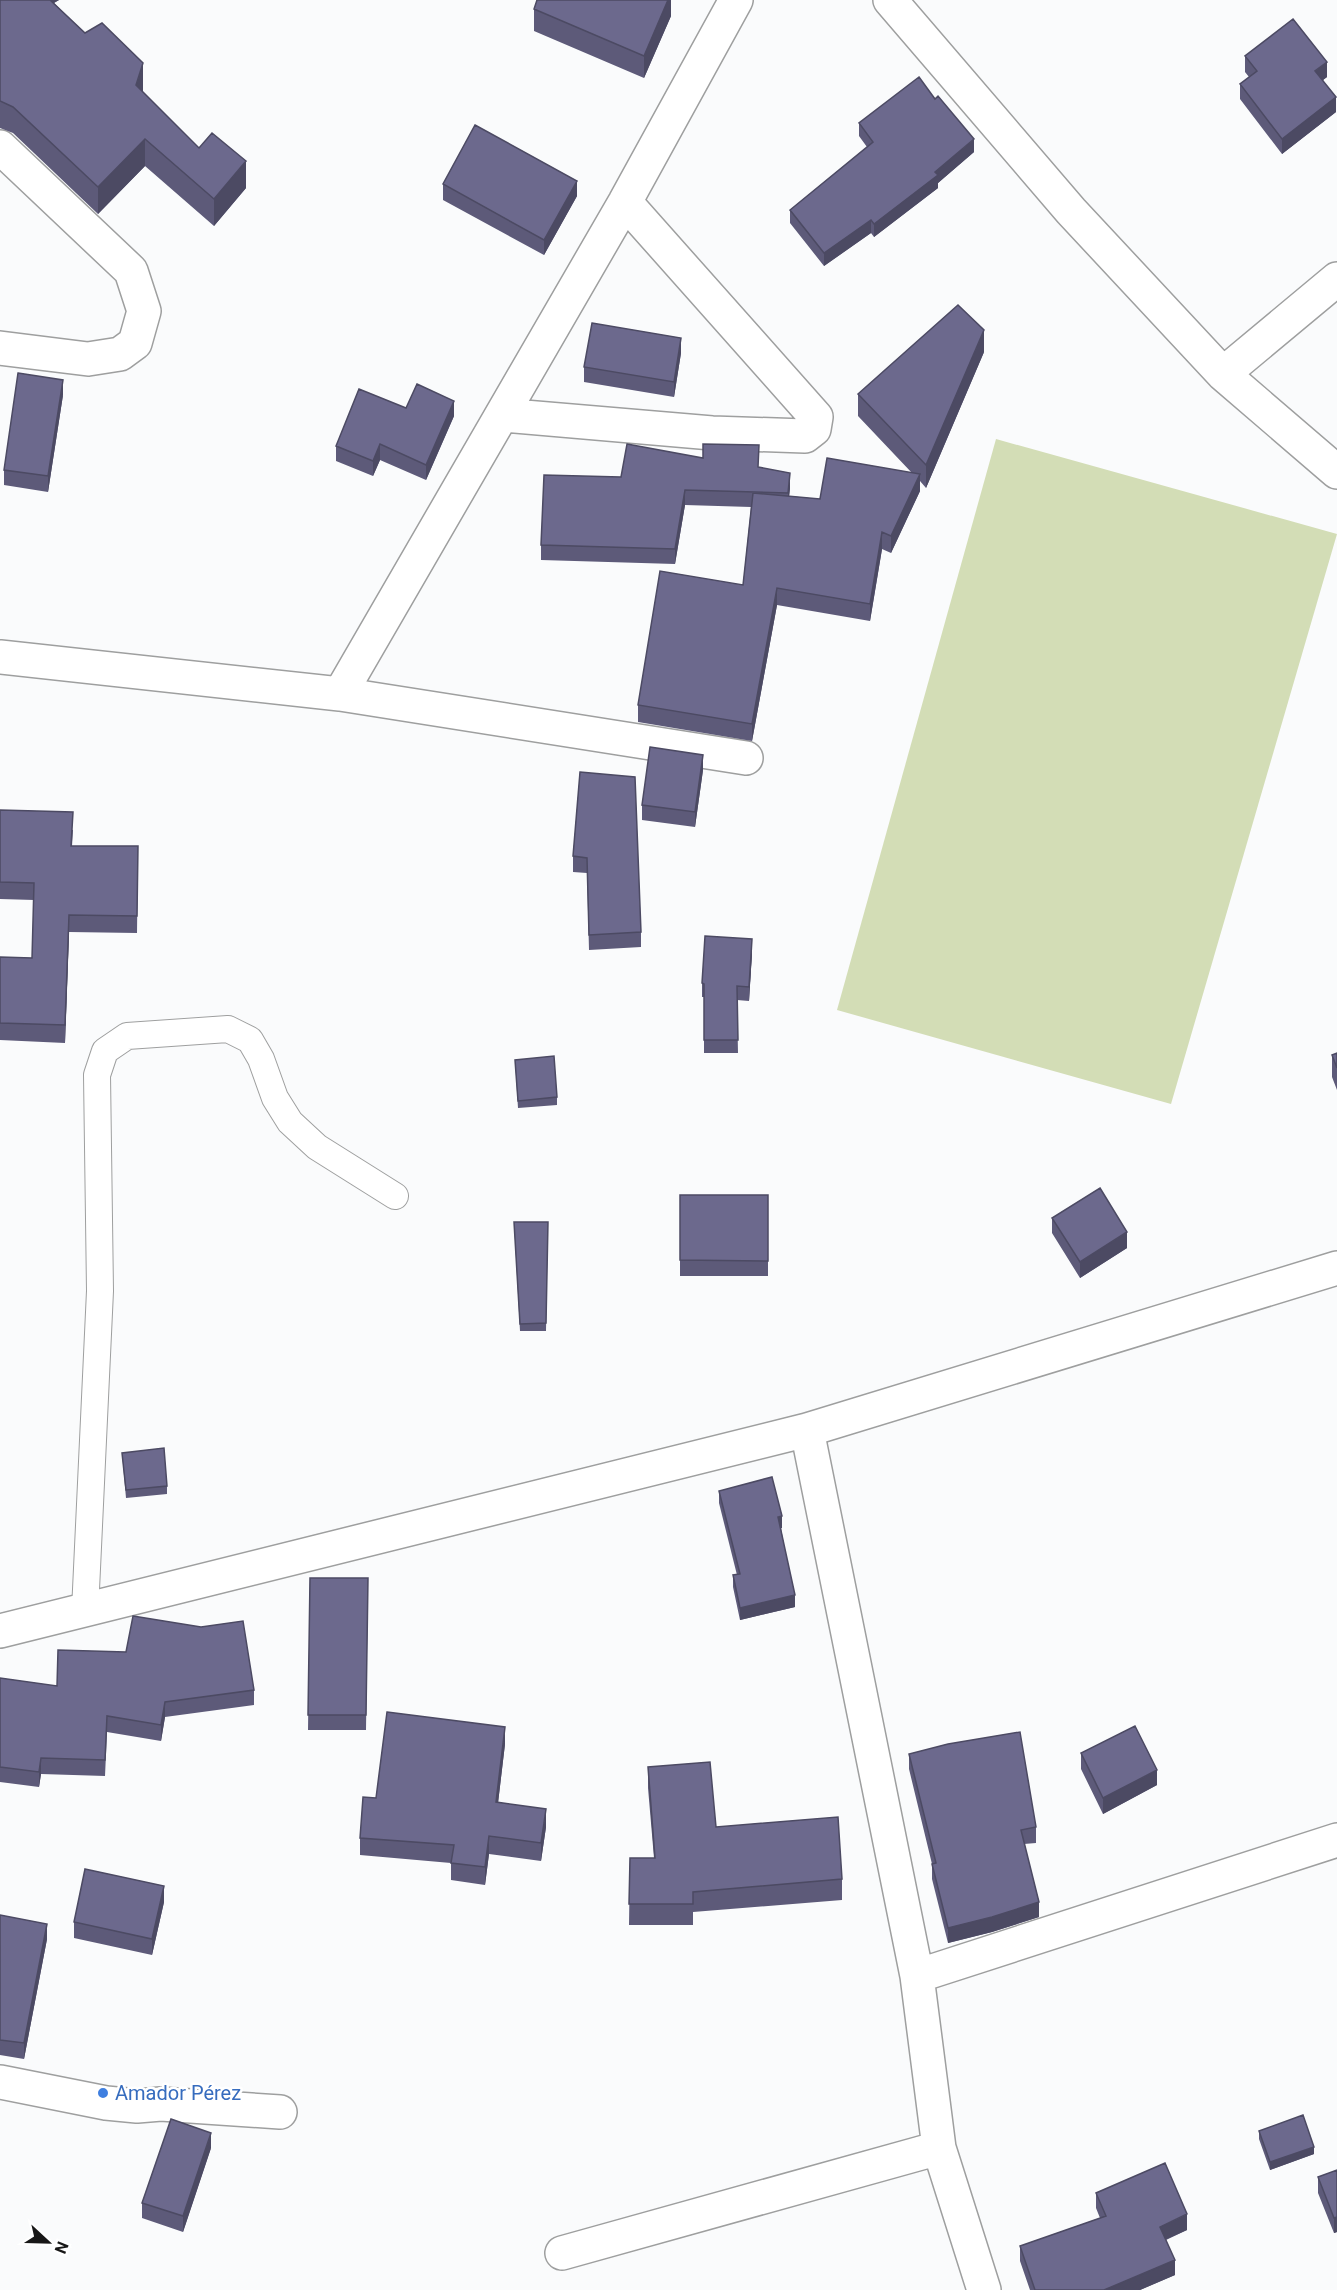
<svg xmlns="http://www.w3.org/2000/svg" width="1337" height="2290" font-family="Roboto,sans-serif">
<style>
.pitch{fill:#d3ddb6}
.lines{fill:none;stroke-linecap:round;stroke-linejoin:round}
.service-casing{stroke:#9e9f9f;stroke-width:28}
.minor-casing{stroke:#9e9f9f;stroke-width:36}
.service{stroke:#fff;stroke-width:26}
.minor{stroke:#fff;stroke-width:33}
.wall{fill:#5d5a79}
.shaded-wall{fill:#4c4a63}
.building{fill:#6c698d;stroke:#4c4a63;stroke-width:1.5}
.shop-dot{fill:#3f7fe0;stroke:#fff;stroke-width:2}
.labels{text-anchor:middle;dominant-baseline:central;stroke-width:5;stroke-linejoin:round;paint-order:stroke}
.shop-label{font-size:20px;fill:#366cbe;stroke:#fff;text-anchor:start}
</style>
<rect width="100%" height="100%" fill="#fafbfc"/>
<path class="pitch" d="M 996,439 L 1337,534 L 1171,1104 L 837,1010 Z"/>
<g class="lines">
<g class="service-casing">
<path id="service" d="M 85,1611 L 100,1291 L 97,1075 L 105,1051 L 127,1036 L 228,1029 L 250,1040 L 261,1059 L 275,1098 L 290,1122 L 317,1147 L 395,1196"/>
</g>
<g class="minor-casing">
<path id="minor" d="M 890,0 L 1071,211 L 1223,374 L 1337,472
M 0,147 L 131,271 L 144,311 L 135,343 L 120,354 L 88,359 L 0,348
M 1223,374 L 1337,279
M 502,415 L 712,433 L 805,436 L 814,429 L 816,417 L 625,202
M 0,657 L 340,694 L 746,758
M 340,694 L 625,202 L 736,0
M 807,1430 L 917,1976 L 939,2148 L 984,2290
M 0,1631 L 807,1430 L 1337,1268
M 917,1976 L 1337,1840
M 0,2082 L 106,2103 L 137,2106 L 161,2104 L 280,2112
M 562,2253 L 939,2148"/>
</g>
<use href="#service" class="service"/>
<use href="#minor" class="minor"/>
</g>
<path class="wall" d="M 0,0 L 59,0 L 54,3 L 143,90 L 143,92 L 199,148 L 246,188 L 214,226 L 145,166 L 98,214 L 13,133 L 0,128 Z
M 671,0 L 671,16 L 644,78 L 534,31 L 534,9 Z
M 1245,56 L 1327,77 L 1323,80 L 1336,112 L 1282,154 L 1240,99 L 1240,84 L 1249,77 L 1245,72 Z
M 859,123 L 974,152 L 938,183 L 938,188 L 874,237 L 871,233 L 824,266 L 790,223 L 790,210 L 867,147 L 859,136 Z
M 443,184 L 577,196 L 544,255 L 443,200 Z
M 984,352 L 926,488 L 920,481 L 920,491 L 891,553 L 882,549 L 870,621 L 777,605 L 752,741 L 638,722 L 638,705 L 743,585 L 751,507 L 685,505 L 675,564 L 541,560 L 541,545 L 621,477 L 759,467 L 790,488 L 789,496 L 820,499 L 912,473 L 858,416 L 858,394 Z
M 681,353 L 674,397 L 584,382 L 584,367 Z
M 63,395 L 48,492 L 4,485 L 4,470 Z
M 406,408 L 454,416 L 426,480 L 380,460 L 373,476 L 336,461 L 336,446 Z
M 703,770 L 695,827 L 642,820 L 642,805 Z
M 580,772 L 641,932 L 641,947 L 589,950 L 587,873 L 573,872 L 573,856 Z
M 0,810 L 73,830 L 72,846 L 138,846 L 137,933 L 69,932 L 65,1043 L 0,1040 L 0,957 L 32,958 L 34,900 L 0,899 Z
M 752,953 L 749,1001 L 737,1000 L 738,1053 L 704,1053 L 704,997 L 702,997 L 702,983 Z
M 1337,1053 L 1337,1090 L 1332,1077 L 1332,1055 Z
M 515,1060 L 557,1097 L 557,1105 L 518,1108 Z
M 680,1195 L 768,1195 L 768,1276 L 680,1276 Z
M 1052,1218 L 1127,1248 L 1080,1278 L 1052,1233 Z
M 514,1222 L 548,1222 L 546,1331 L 520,1331 Z
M 122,1453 L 167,1486 L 167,1494 L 126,1498 Z
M 719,1491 L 782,1528 L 781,1528 L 795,1607 L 740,1620 L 733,1587 L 733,1575 L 737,1575 L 719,1503 Z
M 310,1578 L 368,1578 L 366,1730 L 308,1730 Z
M 0,1678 L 57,1686 L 254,1690 L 254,1705 L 165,1717 L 161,1741 L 107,1732 L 105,1776 L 41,1774 L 39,1787 L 0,1782 Z
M 505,1744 L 498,1803 L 546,1827 L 541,1861 L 489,1854 L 485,1885 L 451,1880 L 451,1863 L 360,1855 L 360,1838 L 376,1798 Z
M 1081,1753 L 1157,1785 L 1103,1814 L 1081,1769 Z
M 909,1754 L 1036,1827 L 1036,1843 L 1024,1844 L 1039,1917 L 992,1932 L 948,1943 L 932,1879 L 932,1864 L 909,1769 Z
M 648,1767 L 716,1827 L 842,1879 L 842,1900 L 693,1912 L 693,1925 L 629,1925 L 630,1858 L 654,1858 L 648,1788 Z
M 164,1902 L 152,1955 L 74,1938 L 74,1922 Z
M 0,1915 L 47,1939 L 24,2059 L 0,2055 Z
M 1259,2131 L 1314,2154 L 1270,2170 L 1259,2139 Z
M 211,2148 L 183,2232 L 142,2218 L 142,2203 Z
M 1337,2170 L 1337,2232 L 1334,2233 L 1318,2193 L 1318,2177 Z
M 1096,2193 L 1187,2230 L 1166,2240 L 1175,2275 L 1140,2290 L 1030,2290 L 1020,2261 L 1020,2246 L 1100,2218 L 1096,2208 Z"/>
<path class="shaded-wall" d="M 36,0 L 59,0 L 36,13 Z
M 668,0 L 671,0 L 671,16 L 644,78 L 644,56 Z
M 1327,62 L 1327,77 L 1315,86 L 1315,71 Z
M 143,63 L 143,90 L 136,112 L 136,85 Z
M 1336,97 L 1336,112 L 1282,154 L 1282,139 Z
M 145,139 L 145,166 L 98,214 L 98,187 Z
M 974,139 L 974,152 L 938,183 L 938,188 L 874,237 L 874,224 Z
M 246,161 L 246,188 L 214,226 L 214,199 Z
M 577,181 L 577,196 L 544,255 L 544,240 Z
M 871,220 L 871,233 L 824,266 L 824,253 Z
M 984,330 L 984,352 L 926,488 L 926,465 Z
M 681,338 L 681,353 L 674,397 L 674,382 Z
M 63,380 L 63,395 L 48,492 L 48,476 Z
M 454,401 L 454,416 L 426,480 L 426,465 Z
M 380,444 L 380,460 L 373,476 L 373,461 Z
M 790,473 L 790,488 L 788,508 L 788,493 Z
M 920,474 L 920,491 L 891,553 L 891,536 Z
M 685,490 L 685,505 L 675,564 L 675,549 Z
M 882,532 L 882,549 L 870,621 L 870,604 Z
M 777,588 L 777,605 L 752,741 L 752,724 Z
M 703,755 L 703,770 L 695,827 L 695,812 Z
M 69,915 L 69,932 L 65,1043 L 65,1025 Z
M 752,939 L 752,953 L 749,1001 L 749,987 Z
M 1127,1232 L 1127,1248 L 1080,1278 L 1080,1262 Z
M 782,1516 L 782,1528 L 778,1529 L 778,1517 Z
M 795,1595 L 795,1607 L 740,1620 L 740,1608 Z
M 165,1702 L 165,1717 L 161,1741 L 161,1725 Z
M 505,1727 L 505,1744 L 496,1820 L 496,1802 Z
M 41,1758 L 41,1774 L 39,1787 L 39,1772 Z
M 1157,1770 L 1157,1785 L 1103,1814 L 1103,1798 Z
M 546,1809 L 546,1827 L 541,1861 L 541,1843 Z
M 489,1836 L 489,1854 L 485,1885 L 485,1867 Z
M 164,1886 L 164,1902 L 152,1955 L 152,1939 Z
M 1039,1902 L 1039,1917 L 992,1932 L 948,1943 L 948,1928 Z
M 47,1924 L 47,1939 L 24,2059 L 24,2043 Z
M 211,2133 L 211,2148 L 183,2232 L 183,2216 Z
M 1314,2147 L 1314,2154 L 1270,2170 L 1270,2162 Z
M 1187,2214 L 1187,2230 L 1160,2242 L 1160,2227 Z
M 1337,2217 L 1337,2232 L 1334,2233 L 1334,2218 Z
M 1175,2260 L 1175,2275 L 1140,2290 L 1104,2290 Z"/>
<path class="building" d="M 0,0 L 50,0 L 85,33 L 102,23 L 143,63 L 136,85 L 199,148 L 212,133 L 246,161 L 214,199 L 145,139 L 98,187 L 13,107 L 0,101 Z
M 537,0 L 668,0 L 644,56 L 534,9 Z
M 1293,19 L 1327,62 L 1315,71 L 1336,97 L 1282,139 L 1240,84 L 1257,71 L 1245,56 Z
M 919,77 L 935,99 L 938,96 L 974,139 L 935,172 L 938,175 L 874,224 L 871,220 L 824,253 L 790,210 L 873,142 L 859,123 Z
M 475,125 L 577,181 L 544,240 L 443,184 Z
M 958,305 L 984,330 L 926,465 L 858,394 Z
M 592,323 L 681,338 L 674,382 L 584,367 Z
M 18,373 L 63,380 L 48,476 L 4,470 Z
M 417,384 L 454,401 L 426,465 L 380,444 L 373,461 L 336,446 L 359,389 L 406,408 Z
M 627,444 L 703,458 L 703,444 L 759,445 L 758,467 L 790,473 L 788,493 L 685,490 L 675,549 L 541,545 L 544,475 L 621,477 Z
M 827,458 L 920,474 L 891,536 L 882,532 L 870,604 L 777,588 L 752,724 L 638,705 L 660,571 L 743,585 L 753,493 L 820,499 Z
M 650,747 L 703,755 L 695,812 L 642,805 Z
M 580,772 L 635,777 L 641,932 L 589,935 L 587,858 L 573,856 Z
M 0,810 L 73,812 L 71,846 L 138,846 L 137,916 L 69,915 L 65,1025 L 0,1023 L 0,957 L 32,958 L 34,883 L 0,882 Z
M 705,936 L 752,939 L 749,987 L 737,986 L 738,1040 L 704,1040 L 704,984 L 702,983 Z
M 1337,1053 L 1337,1068 L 1332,1055 Z
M 554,1056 L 557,1097 L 518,1101 L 515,1060 Z
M 1100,1188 L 1127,1232 L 1080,1262 L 1052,1218 Z
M 680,1195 L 768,1195 L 768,1261 L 680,1260 Z
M 514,1222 L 548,1222 L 546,1323 L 520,1324 Z
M 164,1448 L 167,1486 L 126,1490 L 122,1453 Z
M 772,1477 L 782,1516 L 778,1517 L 795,1595 L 740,1608 L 733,1575 L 740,1574 L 719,1491 Z
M 310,1578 L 368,1578 L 366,1715 L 308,1715 Z
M 133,1616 L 201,1627 L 243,1621 L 254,1690 L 165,1702 L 161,1725 L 107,1716 L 105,1760 L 41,1758 L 39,1772 L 0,1767 L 0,1678 L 57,1686 L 58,1650 L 126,1652 Z
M 387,1712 L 505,1727 L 496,1802 L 546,1809 L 541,1843 L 489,1836 L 485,1867 L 451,1863 L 454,1845 L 360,1838 L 363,1797 L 376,1798 Z
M 1135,1726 L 1157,1770 L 1103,1798 L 1081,1753 Z
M 1020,1732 L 1036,1827 L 1021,1830 L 1039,1902 L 992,1917 L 948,1928 L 932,1864 L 936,1863 L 909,1754 L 948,1744 Z
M 710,1762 L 716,1827 L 838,1817 L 842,1879 L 693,1892 L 693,1904 L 629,1904 L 630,1858 L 655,1858 L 648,1767 Z
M 85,1869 L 164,1886 L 152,1939 L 74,1922 Z
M 0,1915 L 47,1924 L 24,2043 L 0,2040 Z
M 1303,2115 L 1314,2147 L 1270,2162 L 1259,2131 Z
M 171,2119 L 211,2133 L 183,2216 L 142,2203 Z
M 1165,2163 L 1187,2214 L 1160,2227 L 1175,2260 L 1104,2290 L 1035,2290 L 1020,2246 L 1106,2216 L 1096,2193 Z
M 1337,2170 L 1337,2217 L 1334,2218 L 1318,2177 Z"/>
<circle class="shop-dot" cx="103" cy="2093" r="6"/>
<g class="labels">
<g class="shop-label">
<text x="115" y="2093">Amador Pérez</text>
</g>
</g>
<g transform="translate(48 2242) rotate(112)" stroke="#ffffff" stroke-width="4.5" paint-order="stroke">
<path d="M0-4.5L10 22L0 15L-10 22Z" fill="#171717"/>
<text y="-9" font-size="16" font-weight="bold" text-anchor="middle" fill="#171717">N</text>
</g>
</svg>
